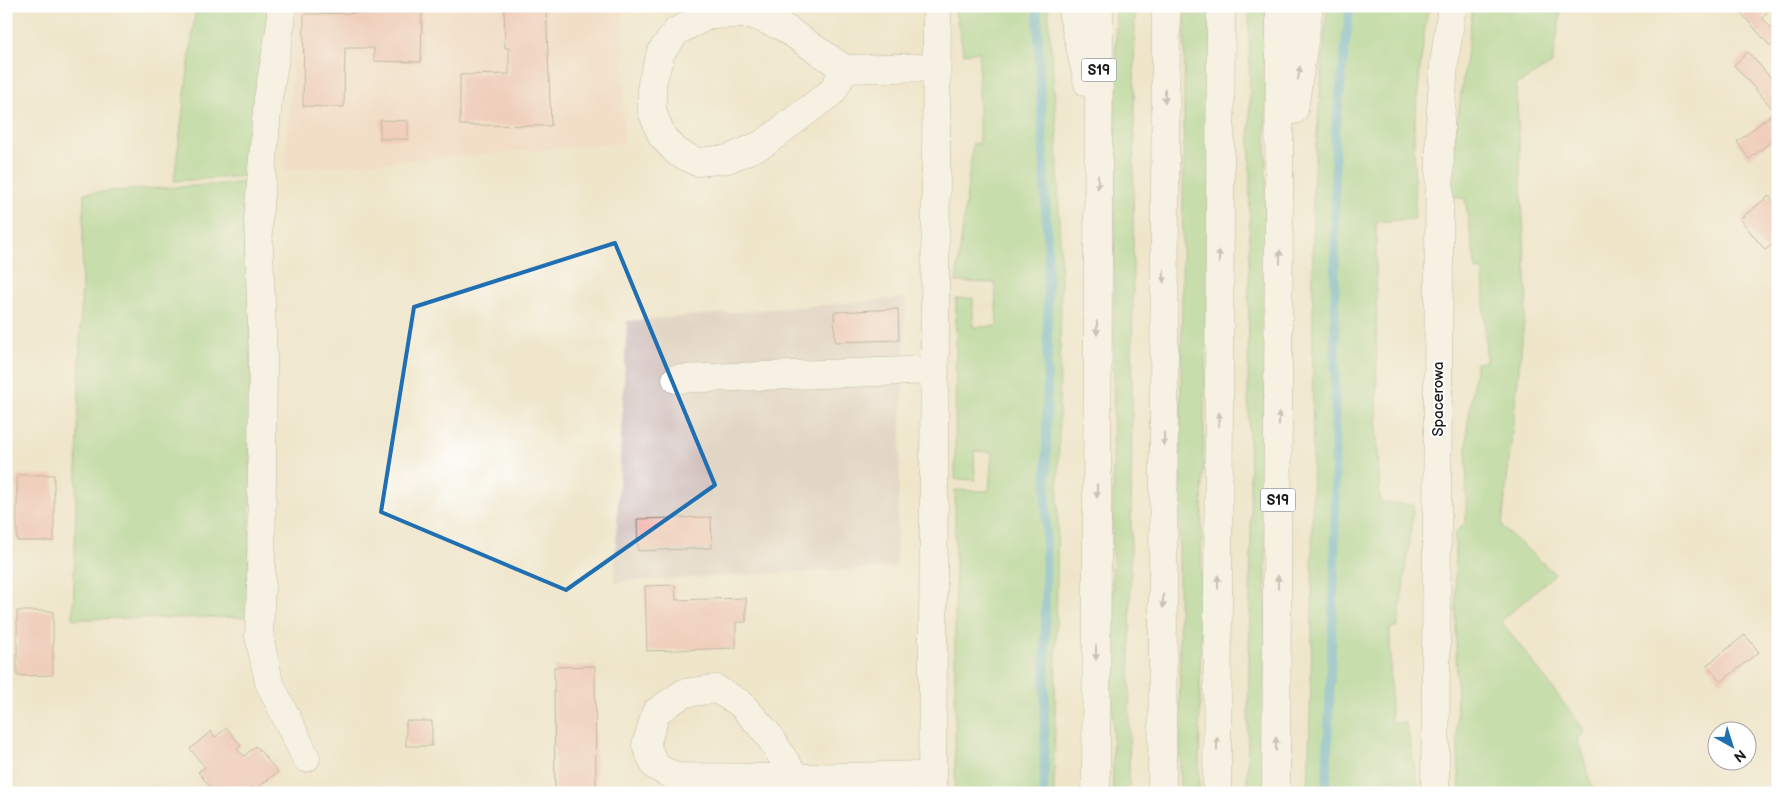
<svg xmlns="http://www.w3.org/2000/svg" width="1784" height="799" font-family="'Balsamiq Sans',sans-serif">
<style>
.built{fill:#f5d3c1}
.industrial{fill:#d1c0bc}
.green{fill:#98d488;stroke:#5a7852}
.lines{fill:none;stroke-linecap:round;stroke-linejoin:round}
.stream{stroke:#4faece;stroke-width:9}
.building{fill:#f1b2aa}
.minor-casing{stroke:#868174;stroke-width:29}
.major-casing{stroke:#868174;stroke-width:29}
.highway-casing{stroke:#868174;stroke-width:29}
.minor{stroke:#fff;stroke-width:28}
.major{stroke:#fff;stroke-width:28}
.highway{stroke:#fff;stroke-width:28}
.oneway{fill:#999}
.marked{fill:none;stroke:#1f6fb2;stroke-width:4;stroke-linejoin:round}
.labels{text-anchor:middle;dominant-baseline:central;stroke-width:4;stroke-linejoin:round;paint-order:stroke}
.shield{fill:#fff;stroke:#606060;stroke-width:1}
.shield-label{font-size:14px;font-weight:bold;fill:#1c1c1c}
.street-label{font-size:15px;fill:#1c1c1c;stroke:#fff}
</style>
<rect width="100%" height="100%" fill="#fff"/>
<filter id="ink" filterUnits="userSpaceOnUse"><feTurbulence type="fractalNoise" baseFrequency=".02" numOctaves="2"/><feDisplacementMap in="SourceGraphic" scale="10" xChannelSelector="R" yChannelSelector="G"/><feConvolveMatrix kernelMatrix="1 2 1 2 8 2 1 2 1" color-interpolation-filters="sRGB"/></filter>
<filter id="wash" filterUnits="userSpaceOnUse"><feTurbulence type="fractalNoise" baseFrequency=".0096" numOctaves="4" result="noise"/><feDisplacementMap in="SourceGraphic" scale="20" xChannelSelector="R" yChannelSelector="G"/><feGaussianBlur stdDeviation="1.12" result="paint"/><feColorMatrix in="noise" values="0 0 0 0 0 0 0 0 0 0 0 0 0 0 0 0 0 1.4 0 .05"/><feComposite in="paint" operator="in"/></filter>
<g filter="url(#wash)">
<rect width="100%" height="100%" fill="#efe6cb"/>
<path class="built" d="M 297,6 L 624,6 L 623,143 L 285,170 Z"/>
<path class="industrial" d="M 906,298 L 896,567 L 614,582 L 627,321 Z"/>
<path class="green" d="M 196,6 L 271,6 L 247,176 L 174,181 Z
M 954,6 L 1048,6 L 1057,130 L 1061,287 L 1054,793 L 955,793 L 955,490 L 989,491 L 992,452 L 974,451 L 975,480 L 955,479 L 956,299 L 973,298 L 973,327 L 997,326 L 995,283 L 956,282 L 973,143 L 979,144 L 979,51 L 964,54 Z
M 1116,6 L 1135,6 L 1129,793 L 1113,793 L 1112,644 Z
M 1185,6 L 1211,6 L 1212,73 L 1202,515 L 1199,793 L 1180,793 L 1179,574 Z
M 1249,6 L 1266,6 L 1266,793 L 1247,793 L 1251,533 L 1248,391 L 1250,164 Z
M 1327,6 L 1429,6 L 1424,33 L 1414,130 L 1415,219 L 1376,222 L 1377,432 L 1380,502 L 1414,505 L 1398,626 L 1390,629 L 1391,723 L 1406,723 L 1418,784 L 1418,793 L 1308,793 L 1312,639 L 1313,185 Z
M 1473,6 L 1562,6 L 1552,64 L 1516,85 L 1527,295 L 1502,527 L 1555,574 L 1501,621 L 1586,732 L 1578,739 L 1594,793 L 1460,793 L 1457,733 L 1455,533 L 1466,522 L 1467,430 L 1476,363 L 1486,361 L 1483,270 L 1476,270 L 1465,199 L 1447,195 Z
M 252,182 L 249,617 L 73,619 L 84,193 Z"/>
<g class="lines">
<path class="stream" d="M 1037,6 L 1048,256 L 1044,793
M 1326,793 L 1335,561 L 1335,134 L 1350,6"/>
</g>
<g id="blocks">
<path class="building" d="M 504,6 L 546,6 L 551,126 L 460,125 L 460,75 L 509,74 L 509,48 L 505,48 Z
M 1739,6 L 1774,6 L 1762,17 L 1778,36 L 1778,39 L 1770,46 L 1737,8 Z
M 375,7 L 422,9 L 421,62 L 374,61 L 374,48 L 345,48 L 344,107 L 303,106 L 304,14 L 375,13 Z
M 1748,52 L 1778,86 L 1778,104 L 1773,109 L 1734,65 Z
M 1778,109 L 1778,136 L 1749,159 L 1737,142 Z
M 380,120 L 408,121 L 408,139 L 380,139 Z
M 1769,196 L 1778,207 L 1778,240 L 1765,250 L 1740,219 Z
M 898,309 L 899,340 L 835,342 L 834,312 Z
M 17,475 L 54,475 L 54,541 L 17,541 Z
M 711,517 L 712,548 L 638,551 L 637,519 Z
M 675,585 L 676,600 L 746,598 L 746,622 L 736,622 L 736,648 L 647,651 L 645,586 Z
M 17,611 L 53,611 L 53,675 L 17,676 Z
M 1745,635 L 1759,652 L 1721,682 L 1707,665 Z
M 595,666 L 596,793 L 555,793 L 554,667 Z
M 406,721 L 432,721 L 432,746 L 406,746 Z
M 227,728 L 241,746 L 237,749 L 244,756 L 256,746 L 278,772 L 255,790 L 253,787 L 247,791 L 249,793 L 215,793 L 198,772 L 205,767 L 190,749 L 211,731 L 215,737 Z"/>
</g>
</g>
<g filter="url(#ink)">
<use href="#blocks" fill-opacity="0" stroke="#868174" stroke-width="1"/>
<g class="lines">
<g class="minor-casing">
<path id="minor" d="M 281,6 L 281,23 L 268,99 L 258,219 L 263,359 L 261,585 L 259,636 L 269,682 L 306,758
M 845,69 L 832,92 L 763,144 L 728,159 L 697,162 L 677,152 L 662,136 L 652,111 L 652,83 L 661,52 L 677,31 L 709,15 L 751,14 L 783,27 L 845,69 L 936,67
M 676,379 L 935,370
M 796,778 L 675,777 L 655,766 L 646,745 L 656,712 L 684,693 L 716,689 L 740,703 L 767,733 L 796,778 L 932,775
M 932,793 L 937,6
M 1435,793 L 1440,124 L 1444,65 L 1452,6"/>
</g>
<g class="major-casing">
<path id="major" d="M 1162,793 L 1166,6
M 1217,793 L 1221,6"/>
</g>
<g class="highway-casing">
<path id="highway" d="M 1071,6 L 1088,83
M 1294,110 L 1309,6
M 1096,793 L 1099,6
M 1276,793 L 1280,6"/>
</g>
<use href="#minor" class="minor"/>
<use href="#major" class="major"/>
<use href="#highway" class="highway"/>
</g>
<defs><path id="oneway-solid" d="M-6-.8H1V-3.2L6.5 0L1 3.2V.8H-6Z" transform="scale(1.25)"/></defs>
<g class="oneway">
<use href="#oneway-solid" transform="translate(1299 73) rotate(-82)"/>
<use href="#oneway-solid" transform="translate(1165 96) rotate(90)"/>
<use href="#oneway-solid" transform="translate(1098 182) rotate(91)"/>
<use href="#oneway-solid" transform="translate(1219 257) rotate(-90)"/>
<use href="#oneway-solid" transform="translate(1280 257) rotate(-90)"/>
<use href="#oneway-solid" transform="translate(1164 276) rotate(90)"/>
<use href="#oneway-solid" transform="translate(1097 328) rotate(90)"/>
<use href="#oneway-solid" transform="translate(1219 419) rotate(-90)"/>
<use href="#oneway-solid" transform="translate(1279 419) rotate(-90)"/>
<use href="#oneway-solid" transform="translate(1164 439) rotate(90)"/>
<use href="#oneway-solid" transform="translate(1097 491) rotate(90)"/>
<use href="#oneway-solid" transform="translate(1218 582) rotate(-90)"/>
<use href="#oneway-solid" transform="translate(1278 582) rotate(-90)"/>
<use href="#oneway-solid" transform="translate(1163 601) rotate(90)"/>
<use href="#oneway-solid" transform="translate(1096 653) rotate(90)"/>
<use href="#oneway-solid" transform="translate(1217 744) rotate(-90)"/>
<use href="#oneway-solid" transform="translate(1276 744) rotate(-90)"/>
</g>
</g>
<path d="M0 0H1784V799H0ZM 615,243 L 715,485 L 566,590 L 381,512 L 414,307 Z" fill="#efe6cb" fill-opacity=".55" fill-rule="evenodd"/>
<path class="marked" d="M 615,243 L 715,485 L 566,590 L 381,512 L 414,307 Z"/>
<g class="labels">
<g class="shield">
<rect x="1081.5" y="58.5" width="35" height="23" rx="4"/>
<rect x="1260.5" y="488.5" width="35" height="23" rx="4"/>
</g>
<g class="shield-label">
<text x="1099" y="70">S19</text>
<text x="1278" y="500">S19</text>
</g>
<g class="street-label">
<text transform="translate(1438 399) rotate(-90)">Spacerowa</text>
</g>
</g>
<rect width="1784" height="799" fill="none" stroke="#fff" stroke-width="25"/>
<g transform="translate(1732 746) rotate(141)"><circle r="24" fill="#ffffff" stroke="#a4a4a4"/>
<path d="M0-4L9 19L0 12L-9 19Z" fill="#1f6fb2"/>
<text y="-8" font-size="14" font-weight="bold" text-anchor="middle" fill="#1c1c1c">N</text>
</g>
</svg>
